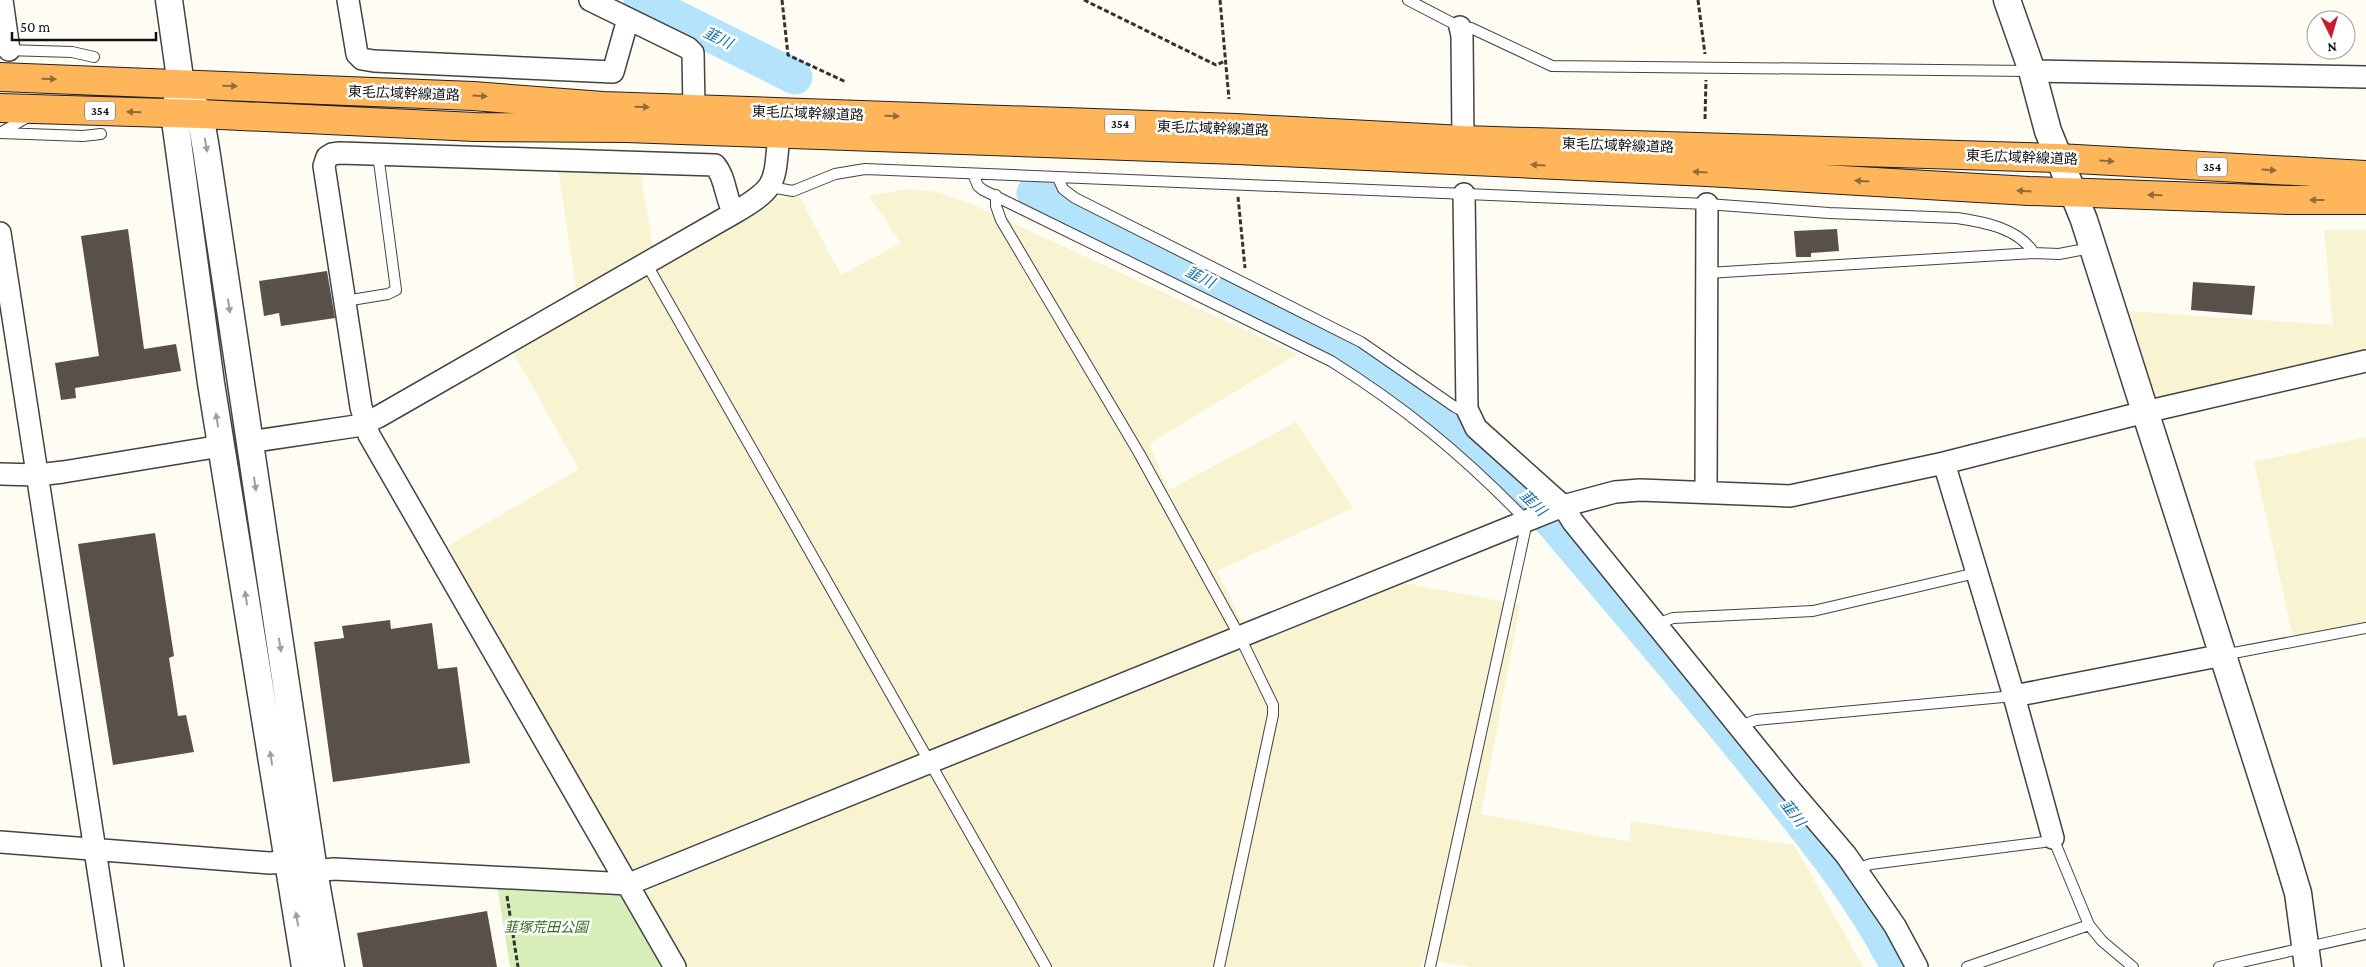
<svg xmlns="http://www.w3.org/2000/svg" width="2366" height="967" font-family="'Crimson Pro','Noto Sans JP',serif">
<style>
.farmland{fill:#f8f3d0}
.green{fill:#d7eeb8}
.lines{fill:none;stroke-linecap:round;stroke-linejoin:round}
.river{stroke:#b3e4fc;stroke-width:35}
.building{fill:#5a504b}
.service-casing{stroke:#434343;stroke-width:12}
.minor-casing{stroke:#434343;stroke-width:24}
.tertiary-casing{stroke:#434343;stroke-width:29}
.trunk-casing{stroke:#212121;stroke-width:30}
.path{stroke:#323232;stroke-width:3;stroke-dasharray:5 2.5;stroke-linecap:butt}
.service{stroke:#fff;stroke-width:10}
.minor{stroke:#fff;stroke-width:21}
.tertiary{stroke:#fff;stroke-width:26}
.trunk{stroke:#ffb65a;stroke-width:28}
.oneway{fill:#936b39}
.oneway2{fill:#9f9f9f}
.labels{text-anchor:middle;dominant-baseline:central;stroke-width:5;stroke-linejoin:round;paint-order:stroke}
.shield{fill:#fff;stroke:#585858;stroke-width:1}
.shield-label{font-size:12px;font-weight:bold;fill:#101010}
.street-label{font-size:14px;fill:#101010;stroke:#fff}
.park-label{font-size:14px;font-style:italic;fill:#2f7019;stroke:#fff}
.water-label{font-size:15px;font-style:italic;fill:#0c6fb0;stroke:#fff}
</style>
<rect width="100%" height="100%" fill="#fffcf3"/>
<path class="farmland" d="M 558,168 L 641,176 L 656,265 L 777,198 L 799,196 L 841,275 L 901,243 L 869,196 L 908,189 L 936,192 L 969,203 L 1297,354 L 1149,444 L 1169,490 L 1296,422 L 1353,508 L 1217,571 L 1253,644 L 1405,583 L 1520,605 L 1481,814 L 1630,842 L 1631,821 L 1794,845 L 1863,967 L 1471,967 L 1424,958 L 1421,967 L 684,967 L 448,546 L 579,469 L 513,352 L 577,294 Z
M 2324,230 L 2366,230 L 2366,352 L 2162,399 L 2154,395 L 2129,311 L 2333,325 Z
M 2366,437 L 2366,623 L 2293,636 L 2254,462 Z"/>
<path class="green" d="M 497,884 L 625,891 L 667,967 L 510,967 Z"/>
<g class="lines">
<path class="river" d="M 641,0 L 795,77
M 1034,193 L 1357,357 C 1430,405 1495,461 1555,525 C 1625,608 1696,690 1764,775 C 1813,836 1863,897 1898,967"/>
</g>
<path class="building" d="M 128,229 L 144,349 L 176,344 L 181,371 L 75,388 L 76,398 L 61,400 L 55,363 L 99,356 L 81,236 Z
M 1837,229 L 1839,251 L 1811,253 L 1811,257 L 1796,257 L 1794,231 Z
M 327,271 L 335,318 L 281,326 L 279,313 L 264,316 L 259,281 Z
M 2193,282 L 2255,286 L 2252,315 L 2191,310 Z
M 155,533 L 174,656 L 169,658 L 178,716 L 186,715 L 194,752 L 113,765 L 78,544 Z
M 390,620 L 391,629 L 432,623 L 438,669 L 457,667 L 470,763 L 333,782 L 314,642 L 344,638 L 342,626 Z
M 487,911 L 497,967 L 363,967 L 357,933 Z"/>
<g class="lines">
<g class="service-casing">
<path id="service" d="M 1408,0 L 1460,27 L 1471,28 L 1552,66 L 2029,71
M 6,50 L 72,52 L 94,57
M 0,133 L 83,136 L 101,134
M 0,133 L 28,117
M 973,174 L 978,186 L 983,190 L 1331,361 C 1404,407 1459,452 1519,513 L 1524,522 L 1525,531 L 1430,967
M 1058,178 L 1063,189 L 1075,198 L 1361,342 L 1455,407 L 1461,410 L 1467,409
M 770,187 L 793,191 L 835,174 L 865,169 L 1707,204 L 1829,213 L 1957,218 C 1984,222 2018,228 2034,253
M 996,195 L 996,206 L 1001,220 L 1139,453 L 1240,637 L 1273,705 L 1273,715 L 1219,967
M 646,263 L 1046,967
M 1708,273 L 2034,253 L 2059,254 L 2091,248
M 345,301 L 388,294 L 396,290 L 378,154
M 1657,624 L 1673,618 L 1813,611 L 1976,573
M 2223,655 L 2366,628
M 1740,726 L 1756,720 L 2014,696
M 1856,869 L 1871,864 L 2044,842 L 2053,838 L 2089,925 L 2102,941 L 2133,967
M 1967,967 L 2089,925
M 2219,967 L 2366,934"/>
</g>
<g class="minor-casing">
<path id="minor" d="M 2,0 L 9,50
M 348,0 L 357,54 L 362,59 L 374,61 L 613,72 L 628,19
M 590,0 L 688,48 L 693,53 L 694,109
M 1460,27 L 1462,36 L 1463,140
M 2032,71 L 2366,77
M 1464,194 L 1467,409 L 1476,428 L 1563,506 L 1573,522 L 1788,787 L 1846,855 L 1895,926 L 1917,967
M 0,233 L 113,967
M 249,442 L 356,426 L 378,417 L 734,213 C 778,187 774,184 779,135
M 1944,463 L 2014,696 L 2053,838
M 0,474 L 38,475 L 63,472 L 221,446
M 1706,491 L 1707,204
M 2014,696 L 2223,655
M 0,842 L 269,863 L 288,862
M 314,871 L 334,869 L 629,884 L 1563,506 L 1615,492 L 1640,490 L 1790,496 L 1944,463 L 2145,412 L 2366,361
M 675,967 L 369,435 L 361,407 L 324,166 L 327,157 L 332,154 L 340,153 L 715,165 C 726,178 725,198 734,213"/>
</g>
<g class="tertiary-casing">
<path id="tertiary" d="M 169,0 L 181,85 L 174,113 L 211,383 L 305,967
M 2007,0 L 2032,71 L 2048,131 L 2084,220 L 2285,850 L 2298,893 L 2308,967
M 189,96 L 200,114 L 206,149 L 314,871 L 331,967"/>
</g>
<g class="trunk-casing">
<path id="trunk" d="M 0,77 L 473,96 L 603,106 L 1236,128 L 1463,140 L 2058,158 L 2366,175
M 0,108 L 200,114 L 475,127 L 626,128 L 1237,150 L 1707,172 L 2029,191 L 2288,200 L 2366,200"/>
</g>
<path class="path" d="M 782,0 L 788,55 L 846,82
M 1084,0 L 1216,65 L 1225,61
M 1220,0 L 1229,99
M 1698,0 L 1705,54
M 1705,119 L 1706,80
M 1238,197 L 1245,268
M 507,896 L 518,967"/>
<use href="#service" class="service"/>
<use href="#minor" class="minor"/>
<use href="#tertiary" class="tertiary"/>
<use href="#trunk" class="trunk"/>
</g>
<defs><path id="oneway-solid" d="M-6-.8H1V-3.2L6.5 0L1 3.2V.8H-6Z" transform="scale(1.25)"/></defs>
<g class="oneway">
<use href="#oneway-solid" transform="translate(49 79) rotate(2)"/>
<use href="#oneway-solid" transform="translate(230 86) rotate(2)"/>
<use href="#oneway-solid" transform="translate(480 96) rotate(4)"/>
<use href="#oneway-solid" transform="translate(642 107) rotate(2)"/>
<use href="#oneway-solid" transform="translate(134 112) rotate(-179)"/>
<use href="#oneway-solid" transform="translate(892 116) rotate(2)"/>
<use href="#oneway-solid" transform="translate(2107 161) rotate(3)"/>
<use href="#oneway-solid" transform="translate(1538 165) rotate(-177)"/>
<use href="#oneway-solid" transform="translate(2269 170) rotate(3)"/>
<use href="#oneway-solid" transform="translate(1700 172) rotate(-177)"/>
<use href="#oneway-solid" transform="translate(1862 181) rotate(-177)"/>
<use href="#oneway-solid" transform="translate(2024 191) rotate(-177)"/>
<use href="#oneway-solid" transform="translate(2155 195) rotate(-178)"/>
<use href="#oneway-solid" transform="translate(2317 200) rotate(-180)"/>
</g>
<g class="oneway2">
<use href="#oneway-solid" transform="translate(206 145) rotate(80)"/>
<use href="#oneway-solid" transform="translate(229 306) rotate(82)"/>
<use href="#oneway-solid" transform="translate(217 420) rotate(-99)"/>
<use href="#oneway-solid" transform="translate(255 484) rotate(81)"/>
<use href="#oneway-solid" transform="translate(246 598) rotate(-99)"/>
<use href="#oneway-solid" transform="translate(280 645) rotate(81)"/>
<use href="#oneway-solid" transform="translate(271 758) rotate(-99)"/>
<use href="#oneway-solid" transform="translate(297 919) rotate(-99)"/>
</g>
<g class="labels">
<g class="shield">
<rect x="85" y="101.5" width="30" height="19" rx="4"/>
<rect x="1105" y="114.5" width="30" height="19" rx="4"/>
<rect x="2197" y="157.5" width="30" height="19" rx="4"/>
</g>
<g class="shield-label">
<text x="100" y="111">354</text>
<text x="1120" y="124">354</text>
<text x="2212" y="167">354</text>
</g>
<g class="street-label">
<text transform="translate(404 93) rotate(2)">東毛広域幹線道路</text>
<text transform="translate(808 113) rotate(2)">東毛広域幹線道路</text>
<text transform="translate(1213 128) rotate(2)">東毛広域幹線道路</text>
<text transform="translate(1618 145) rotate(2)">東毛広域幹線道路</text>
<text transform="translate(2022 157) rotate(2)">東毛広域幹線道路</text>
</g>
<g class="park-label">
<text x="546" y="927">韮塚荒田公園</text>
</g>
<g class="water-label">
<text transform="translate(718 38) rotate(26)">韮川</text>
<text transform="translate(1200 277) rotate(27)">韮川</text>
<text transform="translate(1533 503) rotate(44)">韮川</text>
<text transform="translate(1793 813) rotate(52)">韮川</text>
</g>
</g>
<g transform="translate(2331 35) rotate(175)"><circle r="24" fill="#ffffff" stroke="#9f9f9f"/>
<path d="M0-4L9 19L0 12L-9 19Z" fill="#cf1a2a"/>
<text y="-8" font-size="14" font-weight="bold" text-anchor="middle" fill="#101010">N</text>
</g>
<path d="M12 32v8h144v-8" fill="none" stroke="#101010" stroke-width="2.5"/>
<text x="20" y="32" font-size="15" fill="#101010" stroke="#ffffff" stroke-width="4" paint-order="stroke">50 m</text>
</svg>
